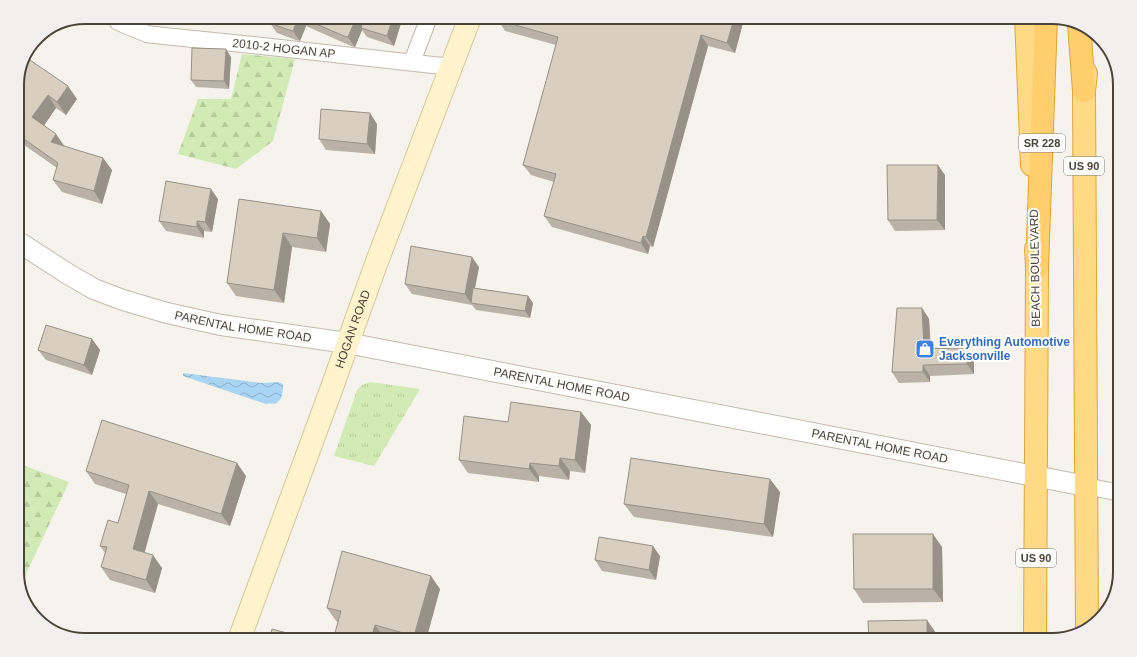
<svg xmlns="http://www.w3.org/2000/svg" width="1137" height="657" font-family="Helvetica,sans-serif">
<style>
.grass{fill:url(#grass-tufts)}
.forest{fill:url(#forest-firs)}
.water{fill:url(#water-waves)}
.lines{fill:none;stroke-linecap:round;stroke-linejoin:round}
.minor-casing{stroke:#c2bbae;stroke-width:18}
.tertiary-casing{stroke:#c2bbae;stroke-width:22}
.secondary-casing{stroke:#d6c79b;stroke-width:24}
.trunk-casing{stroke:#e0a43c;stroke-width:24}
.motorway-casing{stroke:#e0a43c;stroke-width:24}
.minor{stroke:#fff;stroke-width:16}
.tertiary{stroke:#fff;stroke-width:20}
.secondary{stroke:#fff3cd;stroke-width:22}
.trunk{stroke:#ffd985;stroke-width:22}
.motorway{stroke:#ffcf6e;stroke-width:22}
.wall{fill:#bab2a6}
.shaded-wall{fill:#979187}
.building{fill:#d8cfc1;stroke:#979187}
.labels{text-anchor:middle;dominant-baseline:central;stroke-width:4;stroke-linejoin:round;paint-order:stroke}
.shield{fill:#fff;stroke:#817c74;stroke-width:1}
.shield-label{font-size:11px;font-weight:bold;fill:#4b4439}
.street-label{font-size:12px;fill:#4b4439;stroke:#fff}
.shop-label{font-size:12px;font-weight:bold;fill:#366cbe;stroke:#fff;text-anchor:start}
.rim{fill:none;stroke:#4b4439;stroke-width:2}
</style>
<defs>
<pattern id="grass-tufts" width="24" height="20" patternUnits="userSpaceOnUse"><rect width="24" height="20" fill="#d2eab5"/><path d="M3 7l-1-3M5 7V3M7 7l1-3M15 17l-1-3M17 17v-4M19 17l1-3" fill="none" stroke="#b6ca9c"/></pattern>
<pattern id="forest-firs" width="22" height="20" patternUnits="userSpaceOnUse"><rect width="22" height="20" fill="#d2eab5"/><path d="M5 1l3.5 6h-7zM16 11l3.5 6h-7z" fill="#b6ca9c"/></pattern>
<pattern id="water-waves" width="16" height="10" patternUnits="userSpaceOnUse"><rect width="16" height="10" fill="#a9d4f2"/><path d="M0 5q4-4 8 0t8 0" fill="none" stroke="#8caec5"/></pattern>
</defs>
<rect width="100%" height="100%" fill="#f6f3ec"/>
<path class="grass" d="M 370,382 L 420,389 L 374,466 L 334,456 L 357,390 L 362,385 Z"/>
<path class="forest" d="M 242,54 L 295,59 L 273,141 L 236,169 L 178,154 L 198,99 L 231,99 Z
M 17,463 L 69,482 L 20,587 L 17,576 Z"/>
<path class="water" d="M 1120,116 L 1120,157 L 1117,157 L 1117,117 Z
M 183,373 L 263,383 L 278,382 L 283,384 C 283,391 283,400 276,403 C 274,404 269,403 266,404 L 183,376 Z"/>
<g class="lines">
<g class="minor-casing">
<g id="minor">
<path id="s1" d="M 118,22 L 147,34 L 164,36 L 253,45 L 451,67"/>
<path d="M 412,62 L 428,20"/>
<path d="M 1086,486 L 1120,493"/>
</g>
</g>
<g class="tertiary-casing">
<g id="tertiary">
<path id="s2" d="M 17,241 L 68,274 L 94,289 L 123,300 L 167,313 L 221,325 L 347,343 L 1086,486"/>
</g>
</g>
<g class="secondary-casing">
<g id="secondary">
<path id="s3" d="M 239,640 L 331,390 L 376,264 L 469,20"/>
</g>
</g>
<g class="trunk-casing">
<path id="trunk" d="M 1026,17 L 1032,165
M 1086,73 L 1084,91 L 1087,630
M 1035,640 L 1037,268 L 1036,249"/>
</g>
<g class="motorway-casing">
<path id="motorway" d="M 1079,24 L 1084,91
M 1037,268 L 1046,17"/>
</g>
<use href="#minor" class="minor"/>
<use href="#tertiary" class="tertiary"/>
<use href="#secondary" class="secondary"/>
<use href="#trunk" class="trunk"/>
<use href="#motorway" class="motorway"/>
</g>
<path class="wall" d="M 744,19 L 735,53 L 708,46 L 653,247 L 650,246 L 648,254 L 552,227 L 544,216 L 554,182 L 531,175 L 523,165 L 556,45 L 505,31 L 498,20 Z
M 402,20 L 394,46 L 367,37 L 362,30 L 355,47 L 351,46 L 306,26 L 300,41 L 296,40 L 277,33 L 270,23 L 271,21 L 361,21 L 362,22 Z
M 200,21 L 207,21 L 206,24 Z
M 231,57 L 229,89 L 196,87 L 191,80 Z
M 17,81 L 77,99 L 66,115 L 56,108 L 44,125 L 65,147 L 103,158 L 112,170 L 102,204 L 62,192 L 53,180 L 57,168 L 17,140 Z
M 377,124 L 375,154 L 326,150 L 319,139 Z
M 945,175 L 945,230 L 895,231 L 888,220 Z
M 218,199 L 212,232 L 204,231 L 204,238 L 166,231 L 159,221 Z
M 239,199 L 321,211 L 330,224 L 326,252 L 292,247 L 284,303 L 236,296 L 227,283 Z
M 479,267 L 475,288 L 528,296 L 533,303 L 530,318 L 476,310 L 472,305 L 412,294 L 405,284 Z
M 922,308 L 929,319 L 931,348 L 967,349 L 974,359 L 974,374 L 930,376 L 930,382 L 899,383 L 892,372 Z
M 92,339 L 100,350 L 92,375 L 46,360 L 38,350 Z
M 581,412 L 591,425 L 585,473 L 570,471 L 569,480 L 539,476 L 539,482 L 468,473 L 459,460 L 508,422 Z
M 86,471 L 246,476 L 230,526 L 158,504 L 144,552 L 162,568 L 155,593 L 110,580 L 101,567 L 105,553 L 100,546 L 118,523 L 126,494 L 95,484 Z
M 780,492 L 773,537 L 634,517 L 624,504 Z
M 942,547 L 943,602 L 863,603 L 854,589 Z
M 660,556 L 656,580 L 602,571 L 595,560 Z
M 440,589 L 426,640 L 389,640 L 385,639 L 384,640 L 333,640 L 338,622 L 336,621 L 327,608 Z"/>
<path class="shaded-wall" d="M 734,19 L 744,19 L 735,53 L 727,43 Z
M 392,20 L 402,20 L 394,46 L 387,36 Z
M 297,21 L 302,21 L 306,26 L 300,41 L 293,31 Z
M 355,21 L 361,21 L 364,25 L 361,28 L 362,30 L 355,47 L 348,37 Z
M 701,35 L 708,46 L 653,247 L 646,237 Z
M 226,49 L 231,57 L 229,89 L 224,81 Z
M 68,86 L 77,99 L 66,115 L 57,102 Z
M 48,95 L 56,108 L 41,130 L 32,117 Z
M 370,113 L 377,124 L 375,154 L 367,144 Z
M 56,134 L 65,147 L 51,142 Z
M 103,158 L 112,170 L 102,204 L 94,191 Z
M 938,165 L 945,175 L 945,230 L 937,220 Z
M 211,189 L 218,199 L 212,232 L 205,222 Z
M 321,211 L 330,224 L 326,252 L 317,238 Z
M 197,221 L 204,231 L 204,238 L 197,227 Z
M 283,233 L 292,247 L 284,303 L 274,290 Z
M 643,236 L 650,246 L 648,254 L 641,243 Z
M 472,257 L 479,267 L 472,303 L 471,303 L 472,305 L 465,294 Z
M 528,296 L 533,303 L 530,318 L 525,311 Z
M 922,308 L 929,319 L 931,358 L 924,348 Z
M 92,339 L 100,350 L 92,375 L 84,365 Z
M 967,349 L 974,359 L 974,374 L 967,364 Z
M 923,365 L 930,376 L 930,382 L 923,372 Z
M 581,412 L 591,425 L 585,473 L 575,460 Z
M 560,458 L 570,471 L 569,480 L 559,466 Z
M 237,463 L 246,476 L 230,526 L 221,514 Z
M 530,463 L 539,476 L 539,482 L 529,469 Z
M 770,479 L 780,492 L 773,537 L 764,524 Z
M 149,491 L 158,504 L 142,562 L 133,549 Z
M 933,534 L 942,547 L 943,602 L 933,589 Z
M 653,546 L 660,556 L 656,580 L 649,570 Z
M 153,555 L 162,568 L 155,593 L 146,580 Z
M 431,576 L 440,589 L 426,640 L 417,640 L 414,636 Z
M 927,620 L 936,633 L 936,640 L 927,640 Z
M 375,625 L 385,639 L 384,640 L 371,640 Z"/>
<path class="building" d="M 734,19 L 727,43 L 701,35 L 646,237 L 643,236 L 641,243 L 544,216 L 556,174 L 523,165 L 558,37 L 497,20 L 498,20 Z
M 392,20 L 387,36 L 361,28 L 363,21 Z
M 271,21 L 297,21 L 293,31 L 289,30 L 270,23 Z
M 309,21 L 355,21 L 348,37 L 344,36 Z
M 192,48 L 226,49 L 224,81 L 191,80 Z
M 27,58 L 68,86 L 57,102 L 48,95 L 32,117 L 56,134 L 51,142 L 103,158 L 94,191 L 53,180 L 58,163 L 17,134 L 17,81 Z
M 321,109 L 370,113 L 367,144 L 319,139 Z
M 887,165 L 938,165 L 937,220 L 888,220 Z
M 166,181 L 211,189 L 205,222 L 197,221 L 197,227 L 159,221 Z
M 239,199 L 321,211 L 317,238 L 283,233 L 274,290 L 227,283 Z
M 411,246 L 472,257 L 465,294 L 405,284 Z
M 473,288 L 528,296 L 525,311 L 471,303 Z
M 897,308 L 922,308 L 924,348 L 967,349 L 967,364 L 923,365 L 923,372 L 892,372 Z
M 46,325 L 92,339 L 84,365 L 38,350 Z
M 511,402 L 581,412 L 575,460 L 560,458 L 559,466 L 530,463 L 529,469 L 459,460 L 464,416 L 508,422 Z
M 102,420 L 237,463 L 221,514 L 149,491 L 133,549 L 153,555 L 146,580 L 101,567 L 107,547 L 100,546 L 108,520 L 118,523 L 129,485 L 86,471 Z
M 631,458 L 770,479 L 764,524 L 624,504 Z
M 853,534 L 933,534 L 933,589 L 854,589 Z
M 599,537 L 653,546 L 649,570 L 595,560 Z
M 342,551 L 431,576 L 414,636 L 375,625 L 371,640 L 333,640 L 341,611 L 327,608 Z
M 927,620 L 927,640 L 869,640 L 868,621 Z
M 272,629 L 313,640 L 269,640 Z"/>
<defs>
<g id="shop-square" transform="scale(1)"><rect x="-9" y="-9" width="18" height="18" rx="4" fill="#3f7fe0" stroke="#fff"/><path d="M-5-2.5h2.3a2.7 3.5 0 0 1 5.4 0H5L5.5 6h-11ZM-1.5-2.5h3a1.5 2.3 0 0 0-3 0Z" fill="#fff"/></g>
</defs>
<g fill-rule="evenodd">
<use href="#shop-square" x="925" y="349"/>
</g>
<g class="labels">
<g class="shield">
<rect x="1019" y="134" width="46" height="18" rx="3"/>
<rect x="1064" y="157" width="40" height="18" rx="3"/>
<rect x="1016" y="549" width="40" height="18" rx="3"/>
</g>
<g class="shield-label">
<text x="1042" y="143">SR 228</text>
<text x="1084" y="166">US 90</text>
<text x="1036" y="558">US 90</text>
</g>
<g class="street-label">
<text stroke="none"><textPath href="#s1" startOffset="169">2010-2 HOGAN AP</textPath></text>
<text transform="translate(1035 268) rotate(-91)">BEACH BOULEVARD</text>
<text stroke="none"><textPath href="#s2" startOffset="245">PARENTAL HOME ROAD</textPath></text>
<text stroke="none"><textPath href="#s3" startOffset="331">HOGAN ROAD</textPath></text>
<text stroke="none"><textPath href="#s2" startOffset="569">PARENTAL HOME ROAD</textPath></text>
<text stroke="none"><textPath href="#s2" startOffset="893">PARENTAL HOME ROAD</textPath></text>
</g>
<g class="shop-label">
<text x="939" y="342">Everything Automotive<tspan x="939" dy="14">Jacksonville</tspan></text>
</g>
</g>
<path d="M0 0H1137V657H0ZM85 24H1052A61 61 0 0 1 1113 85V572A61 61 0 0 1 1052 633H85A61 61 0 0 1 24 572V85A61 61 0 0 1 85 24Z" fill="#f1f0ef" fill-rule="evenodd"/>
<path class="rim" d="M85 24H1052A61 61 0 0 1 1113 85V572A61 61 0 0 1 1052 633H85A61 61 0 0 1 24 572V85A61 61 0 0 1 85 24Z"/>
</svg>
